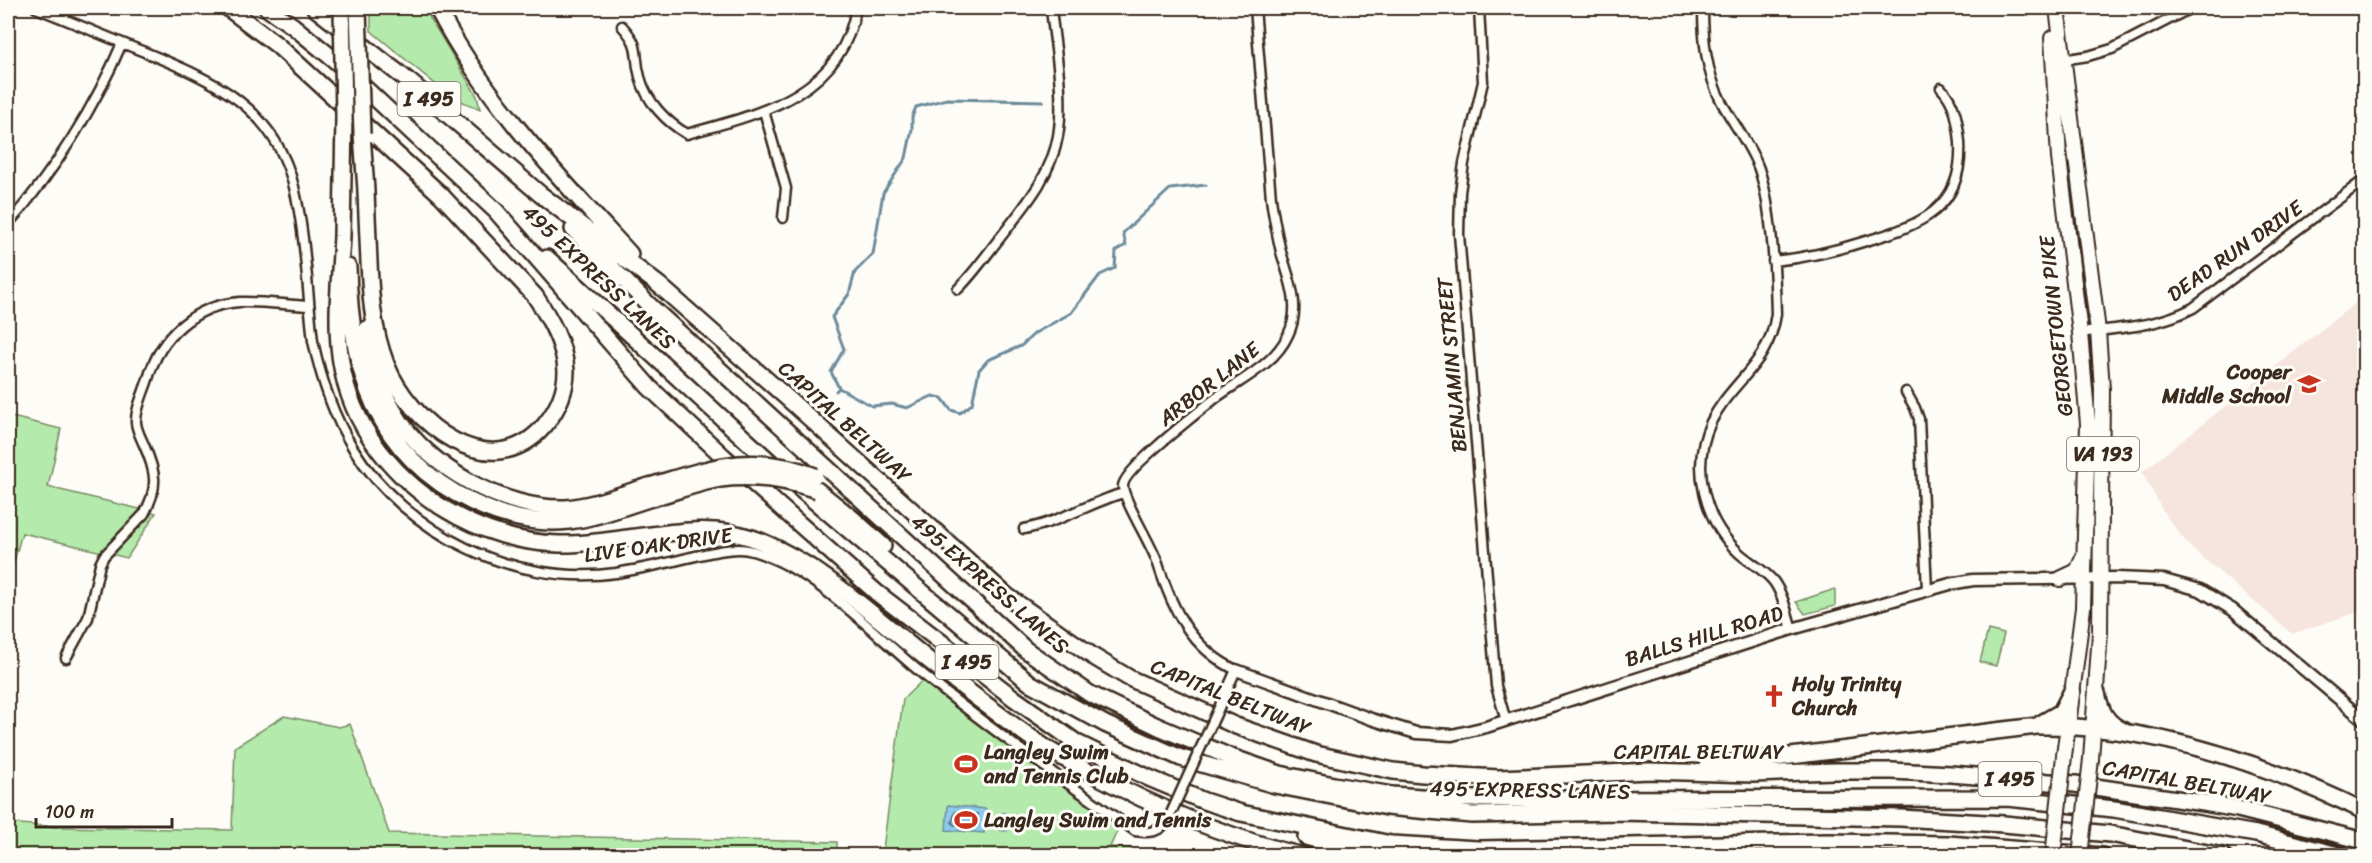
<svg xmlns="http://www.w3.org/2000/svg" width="2372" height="863" font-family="Sriracha,sans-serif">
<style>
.built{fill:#f6e5de}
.green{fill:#b4eaab;stroke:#788a64;stroke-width:1.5}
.water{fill:#8dcbed;stroke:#6c8b9a;stroke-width:1.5}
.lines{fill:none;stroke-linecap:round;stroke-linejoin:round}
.shore{stroke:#5c6a71;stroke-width:1.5}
.stream{stroke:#6c8b9a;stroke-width:3}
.minor-casing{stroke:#3b2a1e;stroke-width:13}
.tertiary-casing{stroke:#3b2a1e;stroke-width:15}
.primary-casing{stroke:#3b2a1e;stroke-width:18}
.motorway-casing{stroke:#3b2a1e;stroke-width:20}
.minor{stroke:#fdfcf7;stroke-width:8}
.tertiary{stroke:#fdfcf7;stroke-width:10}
.primary{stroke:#fdfcf7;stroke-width:14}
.motorway{stroke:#fdfcf7;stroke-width:15}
.minor-bridge-casing{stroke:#3b2a1e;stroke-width:13;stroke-linecap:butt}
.primary-bridge-casing{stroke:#3b2a1e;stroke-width:18;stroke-linecap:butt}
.motorway-bridge-casing{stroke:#3b2a1e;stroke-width:20;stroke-linecap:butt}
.minor-bridge{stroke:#fdfcf7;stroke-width:8}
.primary-bridge{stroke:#fdfcf7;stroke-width:14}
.motorway-bridge{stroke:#fdfcf7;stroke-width:15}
.labels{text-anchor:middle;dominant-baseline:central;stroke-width:6;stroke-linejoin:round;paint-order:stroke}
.shield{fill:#fdfcf7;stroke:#75695f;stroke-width:1.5}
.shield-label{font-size:20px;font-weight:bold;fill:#3b2a1e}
.street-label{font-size:21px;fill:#3b2a1e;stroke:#fdfcf7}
.poi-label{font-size:21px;font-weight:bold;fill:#3b2a1e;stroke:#fdfcf7;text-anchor:start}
</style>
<rect width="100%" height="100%" fill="#fdfcf7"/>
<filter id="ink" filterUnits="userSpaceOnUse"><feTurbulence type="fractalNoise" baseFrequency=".0167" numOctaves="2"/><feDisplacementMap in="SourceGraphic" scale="12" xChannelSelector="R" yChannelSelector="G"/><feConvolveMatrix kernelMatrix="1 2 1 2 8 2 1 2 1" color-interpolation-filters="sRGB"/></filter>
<g filter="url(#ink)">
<path class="built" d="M 2364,296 L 2364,610 L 2292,634 L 2189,546 L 2164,513 L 2142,472 Z"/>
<path class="green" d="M 371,8 L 424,8 L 477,96 L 480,109 L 451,97 L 371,31 Z
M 8,416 L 61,429 L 48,487 L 156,513 L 127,558 L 22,533 L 11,572 L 8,571 Z
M 1835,589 L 1835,606 L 1805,614 L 1796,602 Z
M 1988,630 L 2004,634 L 1996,666 L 1980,662 Z
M 926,677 L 1120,825 L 1110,847 L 1130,848 L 1135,852 L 1160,850 L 1179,855 L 882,856 L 903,699 Z
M 284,716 L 339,727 L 350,724 L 389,833 L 837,842 L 837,855 L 8,855 L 8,823 L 57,827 L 232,830 L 235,747 Z"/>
<path class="water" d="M 948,805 L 986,809 L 984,833 L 946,830 Z
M995 822a9 9 0 1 1 18 0a9 9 0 1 1-18 0Z"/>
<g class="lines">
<path class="shore" d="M 955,812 L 978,814 L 978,825 L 954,825 L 952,822 Z"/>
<path class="stream" d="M 839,388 L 831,372 L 844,349 L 832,317 L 849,294 L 855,272 L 873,254 L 883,193 L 906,158 L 912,129 L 912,117 L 916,107 L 947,99 L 1043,101
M 836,391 L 839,388 L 872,406 L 892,404 L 907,408 L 932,396 L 942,398 L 951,410 L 960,413 L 972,404 L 979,370 L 988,360 L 1021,346 L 1035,333 L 1071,313 L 1100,275 L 1115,268 L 1116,251 L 1126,245 L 1123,233 L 1170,189 L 1206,185"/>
<g class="minor-casing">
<path id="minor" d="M 36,8 C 72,22 107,37 142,51 C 212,80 274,105 294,187 C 306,237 307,290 313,341 C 321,379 332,414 353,448 C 406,534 515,587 616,573 C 640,569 664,564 687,558 C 704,554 722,549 739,549 C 750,549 763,554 774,559 C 821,579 873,632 913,666 C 984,725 1060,778 1135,831 C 1148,833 1158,833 1167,822
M 1479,8 L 1483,82 L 1464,163 L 1460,193 L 1459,234 L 1496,686 L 1506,721
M 1703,8 C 1703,40 1706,71 1721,101 C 1733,124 1750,144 1759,169 C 1772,207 1775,273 1776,314 C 1769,365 1732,380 1711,422 C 1690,467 1704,520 1739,553 C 1750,563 1765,570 1774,582 C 1784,596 1787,614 1792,629
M 622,26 C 642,48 633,52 640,77 C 646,101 666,122 687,134 C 759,114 842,95 856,8
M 2062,60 L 2088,56 L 2112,49 L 2191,8
M 764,111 L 786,188 L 783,218
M 8,224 C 54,172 95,107 122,43
M 1773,261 C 1805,258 1835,251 1866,241 C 1920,225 1964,209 1960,142 C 1958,122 1955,102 1941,88
M 958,289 C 973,274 985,257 999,239 C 1023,208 1051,177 1058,136 C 1065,95 1055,49 1051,8
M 2080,333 C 2119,328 2157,327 2193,308 L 2364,180
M 1906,392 L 1915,408 L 1919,419 L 1927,590
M 1024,529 C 1058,523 1090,503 1123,493
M 66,658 L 88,618 L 100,564 L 104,556 L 144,514 C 159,487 156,472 144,445 C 141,438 137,431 136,423 C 135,410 144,392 148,379 C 160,336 195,305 240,302 C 263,301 286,305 309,306
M 1227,690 L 1236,670 C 1191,648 1173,611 1158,564 C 1152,545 1123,500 1123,486 C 1123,470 1201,410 1217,397 C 1242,379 1275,364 1288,335 C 1302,307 1289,279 1281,252 C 1277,234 1273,216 1271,198 L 1255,8"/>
</g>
<g class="tertiary-casing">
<path id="tertiary" d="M 1236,670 L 1371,719 L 1416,733 L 1452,735 L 1486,727 L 1792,629 L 1950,584 L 1973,580 L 2117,578 L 2164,580 L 2200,590 L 2233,610 L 2364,720"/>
</g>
<g class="primary-casing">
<path id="primary" d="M 2057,8 L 2098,331 L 2102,389 L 2100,633 L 2091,759
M 2052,38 L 2059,158 L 2080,333 L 2088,424 L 2083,608 L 2064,756
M 2060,579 L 2077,571 L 2083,558"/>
</g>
<g class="motorway-casing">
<path id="motorway" d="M 228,8 L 277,45 L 441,195 L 535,296 C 549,317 565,344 566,371 C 566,391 557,410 545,425 C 491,489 409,423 386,364 C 370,322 370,283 368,239 C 367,204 365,169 362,134
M 267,8 L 293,26 L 337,62 L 496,211 L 649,387 L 724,457 L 877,593 L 1015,699 L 1077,743 L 1149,778 L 1204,801 L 1241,813 L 1391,844 L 1478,849 L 1827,842 L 1948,844 L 2102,856
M 315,8 L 411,83 L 540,194 L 659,285 L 794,404 L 1007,596 L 1094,657 L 1129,678 L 1236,726 L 1316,754 L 1393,771 L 1423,774 L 1499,778 L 1649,771 L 1753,774 L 1834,771 L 1892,771 L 1951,774 L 2075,784 L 2204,803 L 2238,809 L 2364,841
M 437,8 C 486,102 559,177 630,254
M 344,117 C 343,157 343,197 342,236 C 338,316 326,380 379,450 C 421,505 489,542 559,544 C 581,545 605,541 628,538 C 670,533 710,524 752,538 C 826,565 883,626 945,673 C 978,699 1012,725 1046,748 C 1062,758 1079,766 1095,775 C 1161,810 1230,838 1302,856
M 573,229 L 650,306 L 1026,650 L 1090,694 L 1159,727 L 1228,756 L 1280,774 L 1334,785 L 1392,795 L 1450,799 L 2007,798 L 2114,809 L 2256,834 L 2342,856
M 547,258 L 792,482 L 1030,683 L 1105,724 L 1181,758 L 1275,785 L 1387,807 L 1472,815 L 1618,812 L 1900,818 L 2004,824 L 2110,834 L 2223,856
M 348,267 C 350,369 374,454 472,502 C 501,516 536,525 569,521 C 597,518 625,506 652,498
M 367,329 C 371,359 380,389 396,415 C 427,467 504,510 565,508 C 593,506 622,494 649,486
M 817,490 L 852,518 L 883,546
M 2097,693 C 2101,712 2106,723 2124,731
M 2040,724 L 2061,712 L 2072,691
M 1708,766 L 2037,726 C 2149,724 2264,763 2364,811
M 1306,837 L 1374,856"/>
</g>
<use href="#minor" class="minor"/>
<use href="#tertiary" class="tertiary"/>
<use href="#primary" class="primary"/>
<use href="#motorway" class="motorway"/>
<g class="minor-bridge-casing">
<path id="minor-bridge" d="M 1167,822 L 1227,690"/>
</g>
<g class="primary-bridge-casing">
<path id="primary-bridge" d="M 2053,856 L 2064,756
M 2080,856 L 2091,759"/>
</g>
<g class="motorway-bridge-casing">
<path id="motorway-bridge" d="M 342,8 L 344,117
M 358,8 L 362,134
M 649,486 C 711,468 751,451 815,476
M 652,498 C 674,492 697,483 720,479 C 752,475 787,480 817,490"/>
</g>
<use href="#minor-bridge" class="minor-bridge"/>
<use href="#primary-bridge" class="primary-bridge"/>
<use href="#motorway-bridge" class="motorway-bridge"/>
</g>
</g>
<defs>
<g id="school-bare" transform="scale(1.8)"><path d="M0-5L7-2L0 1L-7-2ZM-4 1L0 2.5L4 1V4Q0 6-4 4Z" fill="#c8321e" stroke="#fdfcf7" stroke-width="2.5" paint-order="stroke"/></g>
<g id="church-bare" transform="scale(1.8)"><path d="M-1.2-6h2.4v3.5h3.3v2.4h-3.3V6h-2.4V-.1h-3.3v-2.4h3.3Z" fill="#c8321e" stroke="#fdfcf7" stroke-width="2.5" paint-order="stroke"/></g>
<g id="stadium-bare" transform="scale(1.8)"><path d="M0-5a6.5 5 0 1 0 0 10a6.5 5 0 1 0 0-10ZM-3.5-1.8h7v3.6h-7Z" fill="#c8321e" stroke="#fdfcf7" stroke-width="2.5" paint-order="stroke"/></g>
</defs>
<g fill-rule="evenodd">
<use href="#school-bare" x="2309" y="384"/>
<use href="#church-bare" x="1774" y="696"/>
<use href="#stadium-bare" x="966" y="764"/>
<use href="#stadium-bare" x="966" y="820"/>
</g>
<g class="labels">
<g class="shield">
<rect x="397.5" y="82" width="63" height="34" rx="4.5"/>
<rect x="2067" y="437" width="72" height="34" rx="4.5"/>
<rect x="935.5" y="645" width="63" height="34" rx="4.5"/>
<rect x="1978.5" y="762" width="63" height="34" rx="4.5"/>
</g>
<g class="shield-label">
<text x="429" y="99">I 495</text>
<text x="2103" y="454">VA 193</text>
<text x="967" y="662">I 495</text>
<text x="2010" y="779">I 495</text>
</g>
<g class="street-label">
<text transform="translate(2235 251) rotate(-35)">DEAD RUN DRIVE</text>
<text transform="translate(599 277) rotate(43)">495 EXPRESS LANES</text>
<text transform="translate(2056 326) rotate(-96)">GEORGETOWN PIKE</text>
<text transform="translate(1452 365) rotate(-95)">BENJAMIN STREET</text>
<text transform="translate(1209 384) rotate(-38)">ARBOR LANE</text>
<text transform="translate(845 422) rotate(42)">CAPITAL BELTWAY</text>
<text transform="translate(658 545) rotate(-8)">LIVE OAK DRIVE</text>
<text transform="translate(990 584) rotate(41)">495 EXPRESS LANES</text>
<text transform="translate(1704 636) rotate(-17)">BALLS HILL ROAD</text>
<text transform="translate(1231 697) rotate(22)">CAPITAL BELTWAY</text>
<text x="1699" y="752">CAPITAL BELTWAY</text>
<text transform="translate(2187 782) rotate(10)">CAPITAL BELTWAY</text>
<text transform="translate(1530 790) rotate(1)">495 EXPRESS LANES</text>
</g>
<g class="poi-label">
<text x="2291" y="372" text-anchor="end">Cooper<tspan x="2291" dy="24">Middle School</tspan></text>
<text x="1792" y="684">Holy Trinity<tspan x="1792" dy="24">Church</tspan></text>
<text x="984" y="752">Langley Swim<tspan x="984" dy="24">and Tennis Club</tspan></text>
<text x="984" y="820">Langley Swim and Tennis</text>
</g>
</g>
<rect width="2372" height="863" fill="none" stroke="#fdfcf7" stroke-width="30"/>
<rect x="15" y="15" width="2342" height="833" fill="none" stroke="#3b2a1e" stroke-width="2" filter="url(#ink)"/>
<path d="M36 818v9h136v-9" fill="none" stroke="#3b2a1e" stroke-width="3"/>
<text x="45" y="818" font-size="18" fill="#3b2a1e" stroke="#fdfcf7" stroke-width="4.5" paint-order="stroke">100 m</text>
</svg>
